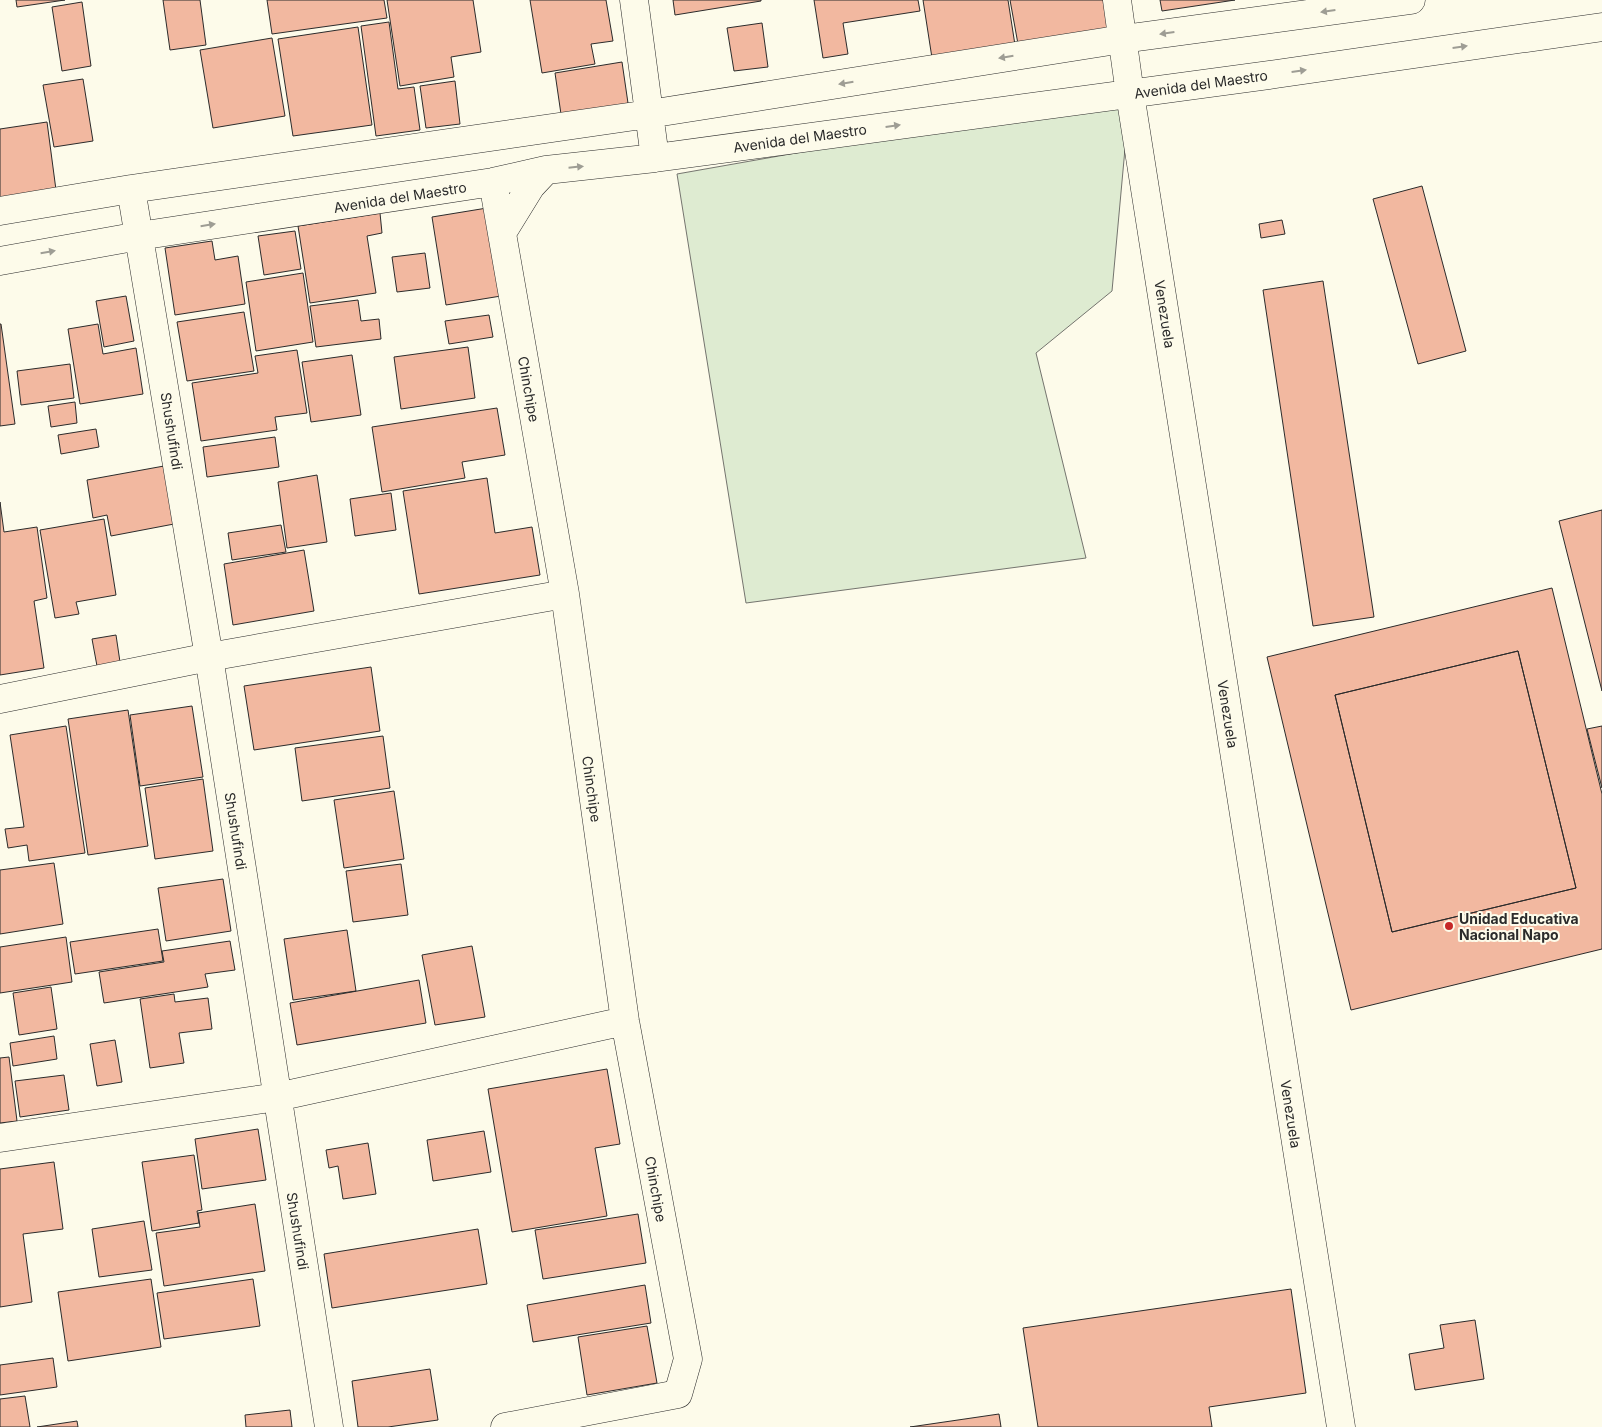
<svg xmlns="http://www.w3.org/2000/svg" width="1602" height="1427" font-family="Inter,sans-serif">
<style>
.green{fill:#deebd1;stroke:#74746e}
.building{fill:#f2b8a0;stroke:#2b2b2b;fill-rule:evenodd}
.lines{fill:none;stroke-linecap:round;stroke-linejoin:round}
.minor-casing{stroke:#2b2b2b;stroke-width:29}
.minor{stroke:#fdfbea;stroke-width:28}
.oneway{fill:#9e9d94}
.poi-dot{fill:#c62828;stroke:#fdfbea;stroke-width:2}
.labels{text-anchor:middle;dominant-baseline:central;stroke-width:4;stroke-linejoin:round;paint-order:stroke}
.street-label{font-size:14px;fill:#2b2b2b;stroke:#fdfbea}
.poi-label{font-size:14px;font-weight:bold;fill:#2b2b2b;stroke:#fdfbea;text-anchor:start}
</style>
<rect width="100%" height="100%" fill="#fdfbea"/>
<path class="green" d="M 1130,94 L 1112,291 L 1036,353 L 1086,558 L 746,603 L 677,174 Z"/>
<path class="building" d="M 16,0 L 65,0 L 17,7 Z
M 163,0 L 200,0 L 206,45 L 170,50 Z
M 267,0 L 384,0 L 387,18 L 272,34 Z
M 387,0 L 473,0 L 481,52 L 451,57 L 454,77 L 400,86 Z
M 530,0 L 606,0 L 613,41 L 591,44 L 595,64 L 542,73 Z
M 673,0 L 761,0 L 761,1 L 675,15 Z
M 814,0 L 918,0 L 920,11 L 843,23 L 848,54 L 823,58 Z
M 923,0 L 1008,0 L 1015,45 L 932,58 Z
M 1010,0 L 1106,0 L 1111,29 L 1018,44 Z
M 1160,0 L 1235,0 L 1162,11 Z
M 82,2 L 91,66 L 62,71 L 52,7 Z
M 389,22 L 398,89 L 414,87 L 420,130 L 376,136 L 361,26 Z
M 762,23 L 768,67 L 734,71 L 727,28 Z
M 358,27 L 372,125 L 293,136 L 278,39 Z
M 272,38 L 285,116 L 213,128 L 200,50 Z
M 622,62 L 629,110 L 562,121 L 555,73 Z
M 83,79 L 93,141 L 54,147 L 43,85 Z
M 455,81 L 460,124 L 426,128 L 420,86 Z
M 47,122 L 56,190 L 0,198 L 0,129 Z
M 1422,186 L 1466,351 L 1418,364 L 1373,199 Z
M 487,208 L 501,296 L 446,305 L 432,217 Z
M 380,213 L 382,233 L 367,236 L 376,293 L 310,303 L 298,226 Z
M 1282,220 L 1285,234 L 1261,238 L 1259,224 Z
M 295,231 L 301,269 L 264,275 L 258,236 Z
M 212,241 L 215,260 L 238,256 L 245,304 L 175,315 L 165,248 Z
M 425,253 L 430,288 L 397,292 L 392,257 Z
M 303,273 L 313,342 L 256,351 L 246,282 Z
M 1323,281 L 1374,617 L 1313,626 L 1263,290 Z
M 126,296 L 134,341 L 104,347 L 96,301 Z
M 358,300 L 361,321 L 379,319 L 381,339 L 316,347 L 310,306 Z
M 244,312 L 254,371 L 187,381 L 177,322 Z
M 489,315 L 493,337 L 449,344 L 445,321 Z
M 1,324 L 15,424 L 0,426 L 0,324 Z
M 98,324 L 103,354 L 136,348 L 143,394 L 80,404 L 68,329 Z
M 468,347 L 475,398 L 401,409 L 394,357 Z
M 297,350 L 307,413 L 275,417 L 277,430 L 201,441 L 192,383 L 258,373 L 255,356 Z
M 352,355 L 361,415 L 311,422 L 302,362 Z
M 70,364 L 74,398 L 21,405 L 17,371 Z
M 75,402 L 77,423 L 51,427 L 48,406 Z
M 497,408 L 505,455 L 462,462 L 465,478 L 382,492 L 372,427 Z
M 96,429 L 99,447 L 61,454 L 58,435 Z
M 275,437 L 279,467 L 207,477 L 203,447 Z
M 164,466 L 174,524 L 111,536 L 107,515 L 93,518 L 87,480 Z
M 317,475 L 327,542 L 287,548 L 278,482 Z
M 487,478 L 495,533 L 532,527 L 540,575 L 419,594 L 403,491 Z
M 391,493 L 396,530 L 355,536 L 350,499 Z
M 0,502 L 4,532 L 37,527 L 47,598 L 34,601 L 44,668 L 0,675 Z
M 1602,510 L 1602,691 L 1559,521 Z
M 104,519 L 116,595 L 76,602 L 79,614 L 55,618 L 40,530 Z
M 281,525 L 286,552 L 232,560 L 228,533 Z
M 304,550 L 314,611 L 233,625 L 224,564 Z
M 1552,588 L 1602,794 L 1602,949 L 1351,1010 L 1267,657 ZM 1518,651 L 1576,888 L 1392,932 L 1335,695 Z
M 116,635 L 120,662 L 97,666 L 92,639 Z
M 1518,651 L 1576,888 L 1392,932 L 1335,695 Z
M 371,667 L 380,731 L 254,750 L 244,686 Z
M 192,706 L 203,777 L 140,786 L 130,715 Z
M 128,710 L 148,846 L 88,855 L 68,719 Z
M 66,726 L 85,853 L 29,861 L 27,845 L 8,848 L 5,829 L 24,827 L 10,735 Z
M 1602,726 L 1602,788 L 1587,729 Z
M 383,736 L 390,788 L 302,801 L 295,748 Z
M 203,779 L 213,851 L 155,859 L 145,788 Z
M 394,791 L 404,859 L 344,868 L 334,800 Z
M 54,863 L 63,924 L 0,934 L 0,870 Z
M 401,864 L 408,915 L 353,922 L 346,871 Z
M 223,879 L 231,931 L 166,941 L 158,888 Z
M 158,929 L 163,961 L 75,974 L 70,942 Z
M 347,930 L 356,991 L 293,1000 L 284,939 Z
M 66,937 L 72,982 L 0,993 L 0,947 Z
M 230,941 L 235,970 L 205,974 L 208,987 L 104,1003 L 99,972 L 164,962 L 162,951 Z
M 472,946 L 485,1017 L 435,1025 L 422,955 Z
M 419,980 L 426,1023 L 297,1045 L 290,1003 Z
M 51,987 L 57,1029 L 19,1035 L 13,993 Z
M 174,994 L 175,1002 L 208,998 L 212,1029 L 179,1033 L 184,1063 L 150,1068 L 140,999 Z
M 54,1036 L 57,1059 L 13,1066 L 10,1043 Z
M 115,1040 L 122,1082 L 97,1086 L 90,1044 Z
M 9,1057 L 17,1121 L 0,1123 L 0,1058 Z
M 607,1069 L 620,1144 L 595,1148 L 607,1216 L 512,1232 L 488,1089 Z
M 64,1075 L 69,1110 L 20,1117 L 15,1081 Z
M 258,1129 L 266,1180 L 202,1189 L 195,1139 Z
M 484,1131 L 491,1172 L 433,1181 L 427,1140 Z
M 368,1143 L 376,1194 L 343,1199 L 338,1166 L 329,1168 L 326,1150 Z
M 194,1155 L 202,1210 L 197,1211 L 199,1223 L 152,1231 L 142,1162 Z
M 54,1162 L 63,1229 L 23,1234 L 32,1302 L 0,1307 L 0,1169 Z
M 255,1204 L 265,1271 L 164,1286 L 156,1233 L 200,1227 L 198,1213 Z
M 638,1214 L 646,1263 L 543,1279 L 535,1230 Z
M 144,1221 L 152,1270 L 99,1277 L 92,1229 Z
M 478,1229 L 487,1284 L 332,1308 L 324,1254 Z
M 151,1279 L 161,1347 L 68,1361 L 58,1292 Z
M 253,1279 L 260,1326 L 164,1339 L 157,1293 Z
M 645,1285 L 651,1323 L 533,1342 L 527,1305 Z
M 1291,1289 L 1306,1393 L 1209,1407 L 1212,1427 L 1038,1427 L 1023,1328 Z
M 1475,1320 L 1484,1379 L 1415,1390 L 1409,1354 L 1444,1348 L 1440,1325 Z
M 647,1326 L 657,1383 L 587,1395 L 578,1337 Z
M 53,1358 L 57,1387 L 0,1395 L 0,1365 Z
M 430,1369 L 438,1420 L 388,1427 L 358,1427 L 352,1381 Z
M 25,1396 L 30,1427 L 0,1427 L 0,1399 Z
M 290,1410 L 292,1427 L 246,1427 L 245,1415 Z
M 999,1414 L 1001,1427 L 910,1427 Z
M 77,1421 L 78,1427 L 37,1427 Z"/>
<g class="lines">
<g class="minor-casing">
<path id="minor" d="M 634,0 L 655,158
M 1117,0 L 1130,94 L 1341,1427
M 493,182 L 565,594 L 625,1021 L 688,1359 L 678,1394 L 505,1427
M 131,189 L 209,657 L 329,1427
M 0,211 L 131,189 L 649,114 L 1123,39 L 1411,0
M 502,233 L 531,186 L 546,170
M 0,261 L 139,236 L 493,182 L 546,170 L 655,158 L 1276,74 L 1602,27
M 0,699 L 209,657 L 565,594
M 0,1138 L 277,1097 L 625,1021"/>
</g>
<use href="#minor" class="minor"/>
</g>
<defs><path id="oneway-solid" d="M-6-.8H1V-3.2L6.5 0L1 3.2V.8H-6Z" transform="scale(1.25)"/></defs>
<g class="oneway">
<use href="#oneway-solid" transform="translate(1328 11) rotate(172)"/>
<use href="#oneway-solid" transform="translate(1167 33) rotate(172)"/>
<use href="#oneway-solid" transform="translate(1460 47) rotate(-8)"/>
<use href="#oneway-solid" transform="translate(1006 57) rotate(171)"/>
<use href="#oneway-solid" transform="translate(1299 71) rotate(-8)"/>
<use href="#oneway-solid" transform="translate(846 83) rotate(171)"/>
<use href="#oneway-solid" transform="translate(893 126) rotate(-8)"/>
<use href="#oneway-solid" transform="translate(576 167) rotate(-6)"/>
<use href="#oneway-solid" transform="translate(208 225) rotate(-9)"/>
<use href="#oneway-solid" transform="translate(48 252) rotate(-10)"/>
</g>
<circle class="poi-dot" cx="1449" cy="926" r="5"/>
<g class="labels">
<g class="street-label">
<text transform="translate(1201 84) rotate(-8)">Avenida del Maestro</text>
<text transform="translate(800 138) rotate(-8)">Avenida del Maestro</text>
<text transform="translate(400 197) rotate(-9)">Avenida del Maestro</text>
<text transform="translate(1165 314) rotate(81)">Venezuela</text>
<text transform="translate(529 389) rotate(80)">Chinchipe</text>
<text transform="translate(172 431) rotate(81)">Shushufindi</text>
<text transform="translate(1228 714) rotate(81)">Venezuela</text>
<text transform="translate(592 789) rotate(82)">Chinchipe</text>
<text transform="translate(236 831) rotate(81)">Shushufindi</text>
<text transform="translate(1291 1114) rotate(81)">Venezuela</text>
<text transform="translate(656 1189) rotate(80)">Chinchipe</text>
<text transform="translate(298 1231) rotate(81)">Shushufindi</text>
</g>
<g class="poi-label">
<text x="1459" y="918">Unidad Educativa<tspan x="1459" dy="16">Nacional Napo</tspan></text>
</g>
</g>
</svg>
